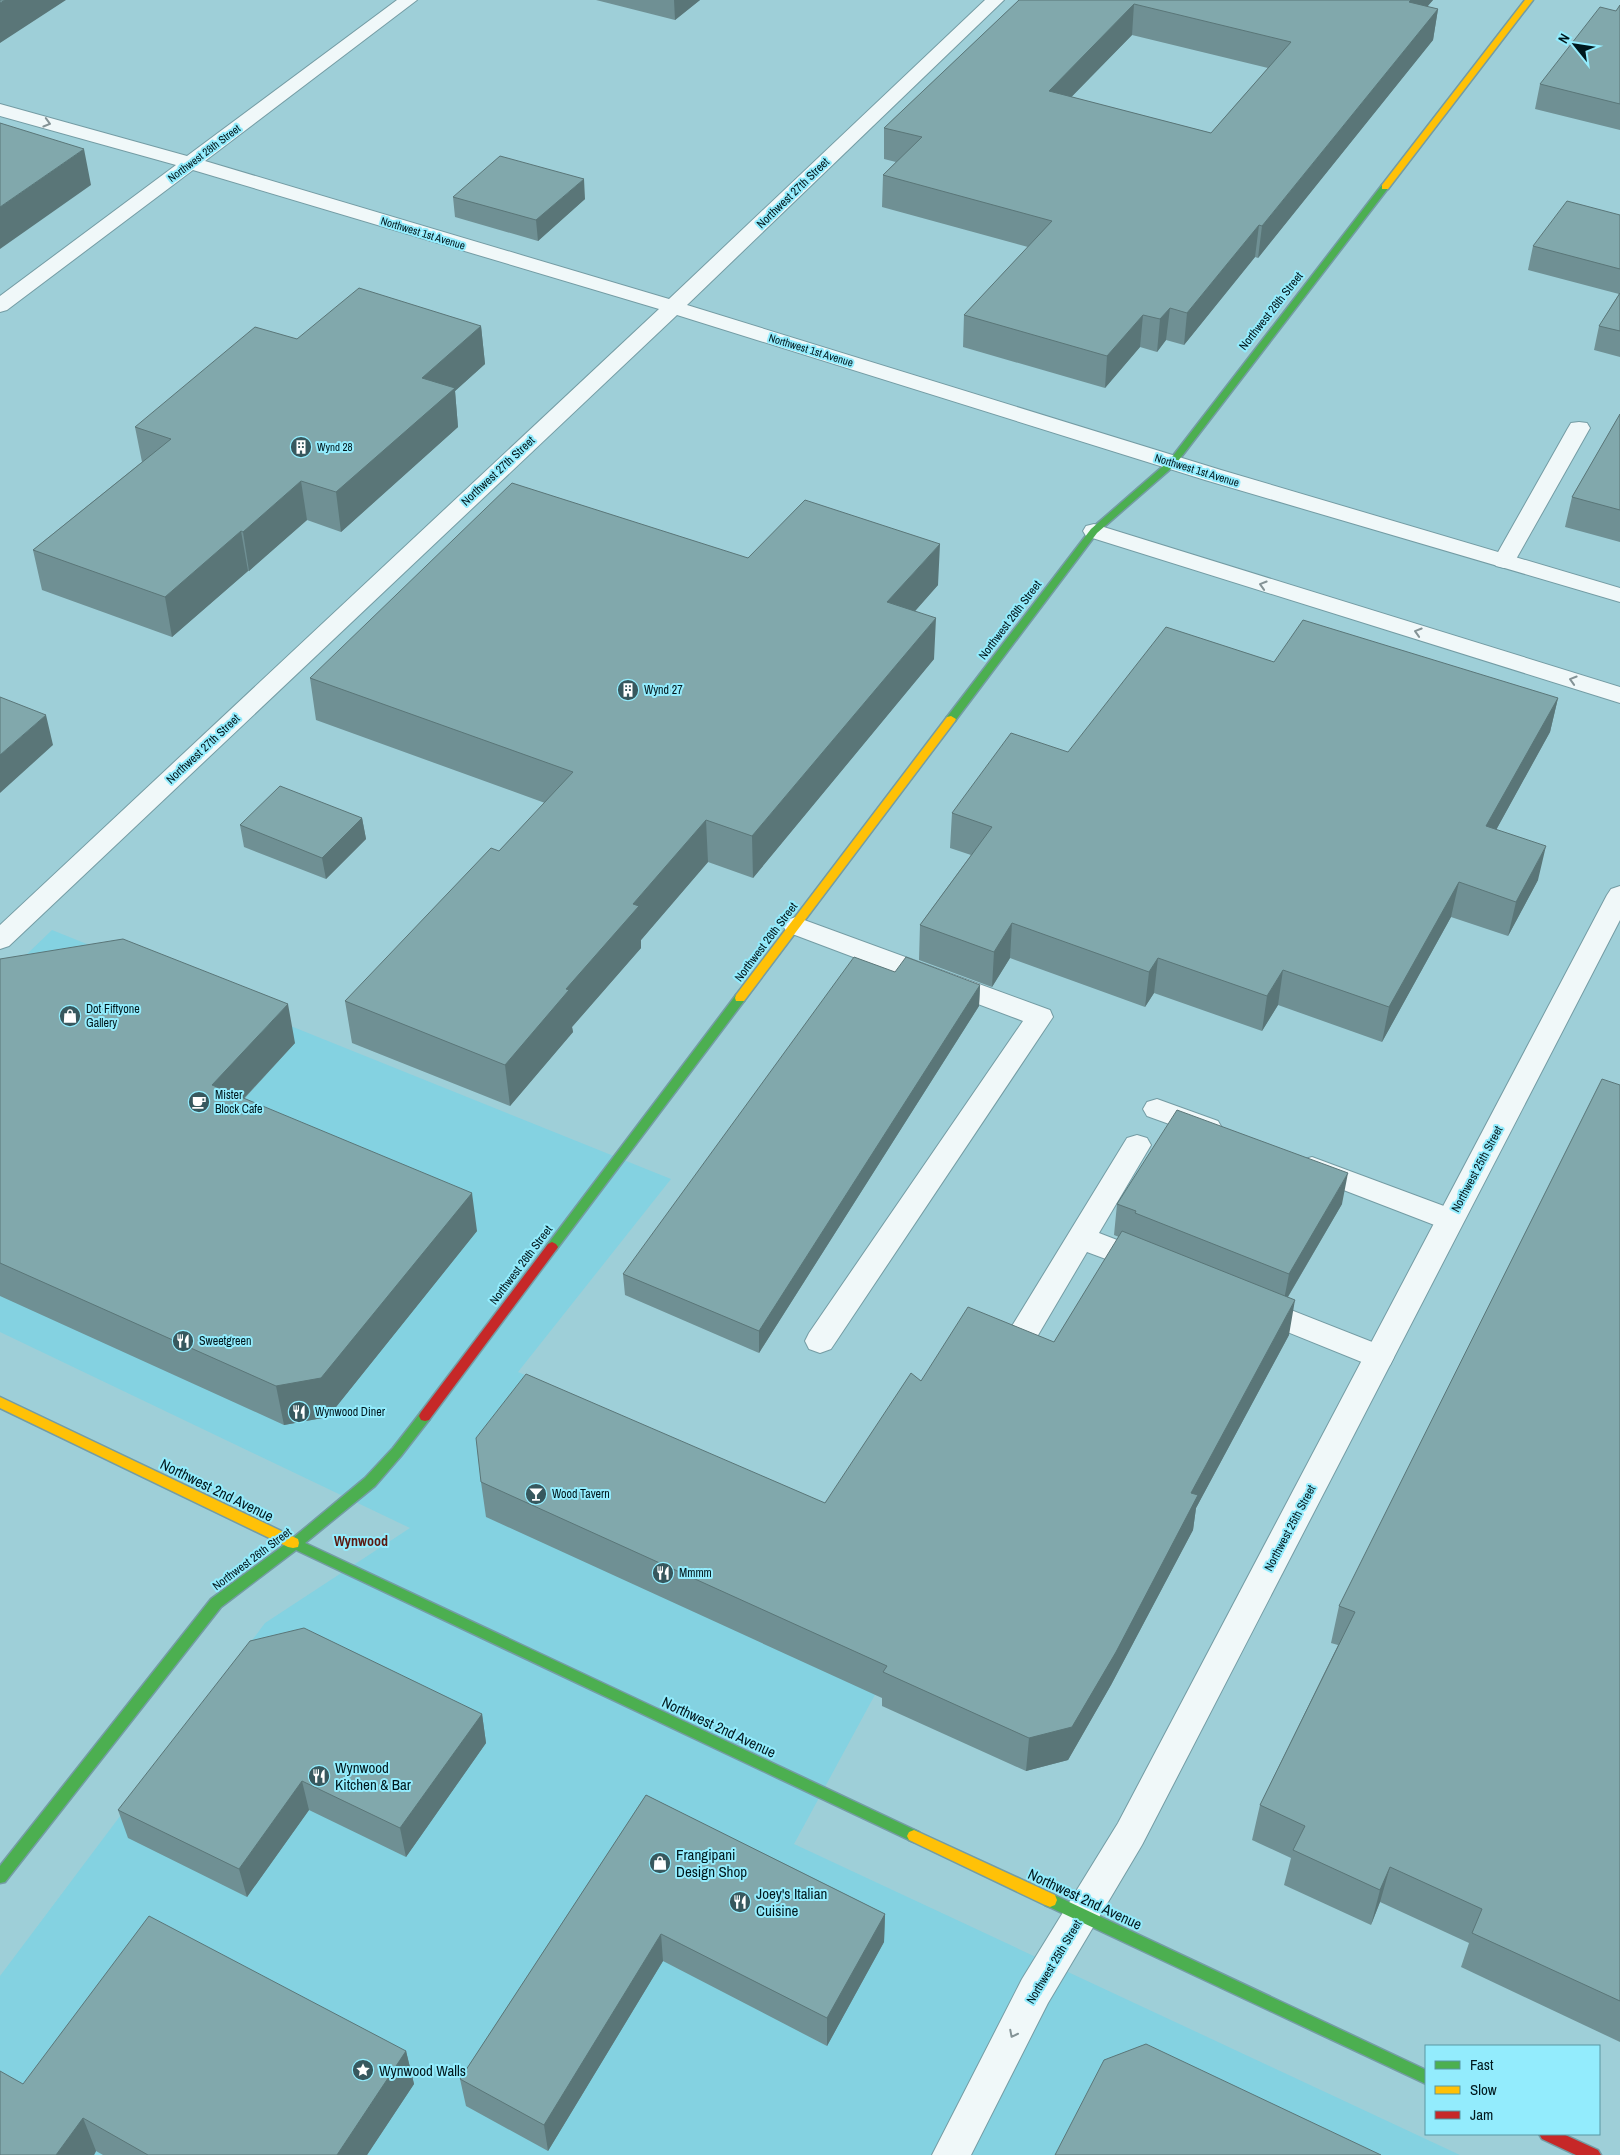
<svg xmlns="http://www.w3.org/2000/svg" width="1620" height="2155" font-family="'Archivo Narrow',sans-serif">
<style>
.built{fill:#84d2e1}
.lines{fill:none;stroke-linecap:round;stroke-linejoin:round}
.lane-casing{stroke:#749ca4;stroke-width:2}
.street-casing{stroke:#749ca4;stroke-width:2}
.fast-casing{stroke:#749ca4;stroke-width:3}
.slow-casing{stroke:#749ca4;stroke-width:3}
.jam-casing{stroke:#749ca4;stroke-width:3}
.lane{fill:#f0f8f9;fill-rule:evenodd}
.street{fill:#f0f8f9;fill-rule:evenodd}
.fast{fill:#4caf50;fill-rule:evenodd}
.slow{fill:#ffc107;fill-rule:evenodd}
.jam{fill:#c62828;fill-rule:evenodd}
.wall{fill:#6f9094;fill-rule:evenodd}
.shaded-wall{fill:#5a7678}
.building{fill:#81a8ac;stroke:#5a7678;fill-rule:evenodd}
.oneway{stroke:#849396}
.labels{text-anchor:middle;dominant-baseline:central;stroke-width:4;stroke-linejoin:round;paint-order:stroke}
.far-street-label{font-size:11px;fill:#00181d;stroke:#93ecfd}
.far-poi-label{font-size:11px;fill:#00181d;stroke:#93ecfd;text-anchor:start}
.street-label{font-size:12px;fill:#00181d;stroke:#93ecfd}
.poi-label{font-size:12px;fill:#00181d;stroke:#93ecfd;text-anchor:start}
.neighbourhood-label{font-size:14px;font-weight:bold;fill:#5b180f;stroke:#93ecfd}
.near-street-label{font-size:15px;fill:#00181d;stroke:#93ecfd}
.near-poi-label{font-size:15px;fill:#00181d;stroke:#93ecfd;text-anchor:start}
</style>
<rect width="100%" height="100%" fill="#9ecfd8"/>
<path class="built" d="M 52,930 L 671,1179 L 518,1372 L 947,1562 L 794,1844 L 1460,2155 L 0,2155 L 0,1976 L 265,1623 L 410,1528 L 0,1332 L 0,980 Z"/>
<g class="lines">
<g class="lane-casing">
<path id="lane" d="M 1579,422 L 1587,423 L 1590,428 L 1515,561 L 1512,566 L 1504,568 L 1496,566 L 1493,561 L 1568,428 L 1571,423 Z
M 1094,524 L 1620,687 L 1620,703 L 1086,536 L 1083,531 L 1086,526 Z
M 796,917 L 1050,1010 L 1053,1017 L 831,1349 L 820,1353 L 809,1349 L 805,1341 L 809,1333 L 1023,1021 L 787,932 L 783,926 L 787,920 Z
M 1157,1099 L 1218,1121 L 1222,1128 L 1218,1135 L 1208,1138 L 1147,1116 L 1143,1109 L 1147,1102 Z
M 1137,1135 L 1147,1138 L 1151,1145 L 1099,1233 L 1156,1255 L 1161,1263 L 1156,1271 L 1146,1274 L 1087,1252 L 1034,1342 L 1023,1346 L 1012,1342 L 1008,1334 L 1012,1326 L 1127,1138 Z
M 1312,1157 L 1460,1212 L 1464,1220 L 1460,1228 L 1450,1231 L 1302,1174 L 1298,1167 L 1302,1160 Z
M 1258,1297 L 1390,1349 L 1394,1357 L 1390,1365 L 1379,1369 L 1248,1316 L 1243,1308 L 1248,1300 Z"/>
</g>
<g class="street-casing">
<path id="street" d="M 397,0 L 417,0 L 205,161 L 669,299 L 985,0 L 1004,0 L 687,305 L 1221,470 L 1620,588 L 1620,602 L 1205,480 L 677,315 L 9,946 L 0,949 L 0,925 L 659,309 L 193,170 L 7,310 L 0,312 L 0,296 L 176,165 L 0,116 L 0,104 L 187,156 Z
M 1620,886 L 1620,920 L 1142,1845 L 1048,2003 L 971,2155 L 932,2155 L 1022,1979 L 1118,1823 L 1607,895 L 1611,889 Z"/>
</g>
<g class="fast-casing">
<path id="fast" d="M 1382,185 L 1389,187 L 1175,465 L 1097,533 L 955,721 L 947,721 L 946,719 L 947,717 L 1091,529 L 1169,461 Z
M 740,994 L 745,998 L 744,1001 L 556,1250 L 548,1250 L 546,1247 L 548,1244 L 736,995 Z
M 425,1411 L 429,1412 L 431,1416 L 429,1420 L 401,1456 L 375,1486 L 305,1543 L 919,1832 L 921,1836 L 919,1840 L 914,1842 L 909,1840 L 296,1550 L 221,1607 L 5,1882 L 0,1883 L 0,1866 L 211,1599 L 287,1543 L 288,1539 L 293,1538 L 365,1478 L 393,1448 L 421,1412 Z
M 1050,1893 L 1426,2070 L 1426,2084 L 1045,1905 L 1043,1900 L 1045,1895 Z"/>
</g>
<g class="slow-casing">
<path id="slow" d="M 1525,0 L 1533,0 L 1388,189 L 1382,189 L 1382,185 Z
M 951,716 L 956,719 L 955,721 L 744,1001 L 736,1001 L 735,998 L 736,995 L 947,717 Z
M 0,1397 L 298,1539 L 299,1543 L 298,1547 L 293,1548 L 288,1547 L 0,1408 Z
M 914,1830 L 1055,1895 L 1057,1900 L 1055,1905 L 1050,1907 L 1045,1905 L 909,1840 L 907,1836 L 909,1832 Z"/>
</g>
<g class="jam-casing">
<path id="jam" d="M 552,1242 L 556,1244 L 558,1247 L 556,1250 L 429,1420 L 425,1421 L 421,1420 L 419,1416 L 421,1412 L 548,1244 Z
M 1539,2134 L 1563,2134 L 1598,2150 L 1601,2155 L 1576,2155 L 1542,2139 Z"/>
</g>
<use href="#lane" class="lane"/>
<use href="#street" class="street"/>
<use href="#fast" class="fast"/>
<use href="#slow" class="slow"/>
<use href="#jam" class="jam"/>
</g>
<path class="wall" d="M 596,0 L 700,0 L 675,20 Z
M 1019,0 L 1433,0 L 1427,7 L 1438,9 L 1433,40 L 1258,258 L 1255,257 L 1184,345 L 1166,340 L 1157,352 L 1140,347 L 1105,388 L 963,347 L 964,315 L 1028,247 L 882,207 L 883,175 L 896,162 L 884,159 L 884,128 ZM 1132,35 L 1268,68 L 1211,133 L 1071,97 Z
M 1620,5 L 1620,130 L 1535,109 L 1540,84 L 1616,11 Z
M 453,197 L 585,199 L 538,241 L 455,217 Z
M 1620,215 L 1620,357 L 1594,350 L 1599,326 L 1619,294 L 1528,270 L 1533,246 Z
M 481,326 L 485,364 L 455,391 L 458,427 L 341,532 L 307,520 L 249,571 L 248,571 L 172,637 L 42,590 L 33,550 L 142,462 L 135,427 L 297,339 Z
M 1620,414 L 1620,542 L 1565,527 L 1572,497 Z
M 748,558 L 938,585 L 915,611 L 934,659 L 753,878 L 708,862 L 641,940 L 641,948 L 572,1027 L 573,1032 L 510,1106 L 352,1043 L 345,1001 L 499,851 L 545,803 L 316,720 L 310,678 Z
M 1274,662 L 1558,698 L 1550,732 L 1496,830 L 1538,880 L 1508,936 L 1451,917 L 1382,1042 L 1278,1005 L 1262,1031 L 1154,993 L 1145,1007 L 1010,958 L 992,987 L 919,960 L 920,925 L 971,855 L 950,848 L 952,813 L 1068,752 Z
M 362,818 L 366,839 L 326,879 L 244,847 L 240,825 Z
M 0,959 L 295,1043 L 244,1099 L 477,1231 L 328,1417 L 284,1425 L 0,1296 Z
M 980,985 L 979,1006 L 759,1353 L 625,1295 L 623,1274 Z
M 1620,1085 L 1620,2042 L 1461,1967 L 1469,1943 L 1380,1902 L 1371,1925 L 1284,1885 L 1291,1858 L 1252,1840 L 1260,1805 L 1338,1645 L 1331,1643 L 1339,1606 Z
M 1117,1204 L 1342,1204 L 1288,1297 L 1289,1335 L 1196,1508 L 1193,1530 L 1111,1685 L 1068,1760 L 1026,1771 L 882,1706 L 882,1698 L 486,1517 L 481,1482 L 825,1503 L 921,1381 L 1054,1342 L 1119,1237 L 1114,1235 Z
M 482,1714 L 486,1743 L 406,1857 L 309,1810 L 247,1897 L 128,1838 L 118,1810 Z
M 646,1795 L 885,1914 L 884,1942 L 827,2046 L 663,1961 L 548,2151 L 466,2106 L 460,2079 Z
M 406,2051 L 414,2084 L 367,2155 L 103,2155 L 96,2151 L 94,2155 L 0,2155 L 23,2084 Z"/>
<path class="shaded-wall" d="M 5,0 L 66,0 L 0,43 L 0,3 Z
M 674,0 L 700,0 L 675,20 Z
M 1411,0 L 1433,0 L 1404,33 L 1409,2 Z
M 1134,4 L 1132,35 L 1047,122 L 1049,91 Z
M 1438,9 L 1433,40 L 1258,258 L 1262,226 Z
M 84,149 L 91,185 L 0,249 L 0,207 Z
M 584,179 L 585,199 L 538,241 L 536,220 Z
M 1259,225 L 1255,257 L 1184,345 L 1187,313 Z
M 1170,308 L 1166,340 L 1157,352 L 1160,319 Z
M 1143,315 L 1140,347 L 1105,388 L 1107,356 Z
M 481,326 L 485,364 L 455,391 L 458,427 L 341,532 L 336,492 L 422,378 Z
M 301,481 L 307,520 L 249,571 L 243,532 Z
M 241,531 L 248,571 L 172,637 L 165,597 Z
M 940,544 L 938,585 L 886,644 L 887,602 Z
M 936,618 L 934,659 L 753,878 L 752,836 Z
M 1558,698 L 1550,732 L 1479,861 L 1486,826 Z
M 46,715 L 53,745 L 0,793 L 0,755 Z
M 362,818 L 366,839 L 326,879 L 322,858 Z
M 706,820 L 708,862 L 641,940 L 641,948 L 572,1027 L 573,1032 L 510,1106 L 505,1065 L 633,904 Z
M 1546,846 L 1538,880 L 1508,936 L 1516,902 Z
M 1459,882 L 1451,917 L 1382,1042 L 1389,1007 Z
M 1012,923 L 1010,958 L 992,987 L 994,952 Z
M 1158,958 L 1154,993 L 1145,1007 L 1149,972 Z
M 1283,970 L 1278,1005 L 1262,1031 L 1267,996 Z
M 980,985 L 979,1006 L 759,1353 L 759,1331 Z
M 288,1004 L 295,1043 L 220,1124 L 212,1085 Z
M 1348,1173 L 1342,1204 L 1283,1305 L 1289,1274 Z
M 472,1193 L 477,1231 L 328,1417 L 284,1425 L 276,1386 Z
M 1295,1300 L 1289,1335 L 1196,1508 L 1193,1530 L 1111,1685 L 1068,1760 L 1026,1771 L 1029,1738 L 1191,1493 Z
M 482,1714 L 486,1743 L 406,1857 L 400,1828 Z
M 302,1781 L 309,1810 L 247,1897 L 239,1869 Z
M 1390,1867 L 1380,1902 L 1371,1925 L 1380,1890 Z
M 885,1914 L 884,1942 L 827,2046 L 827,2018 Z
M 661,1934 L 663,1961 L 548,2151 L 544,2125 Z
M 406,2051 L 414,2084 L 367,2155 L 337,2155 Z
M 83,2118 L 96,2151 L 94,2155 L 56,2155 Z"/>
<path class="building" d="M 0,0 L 5,0 L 0,3 Z
M 1019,0 L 1411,0 L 1409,2 L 1438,9 L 1262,226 L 1259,225 L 1187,313 L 1170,308 L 1160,319 L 1143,315 L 1107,356 L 964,315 L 1052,221 L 883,175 L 922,137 L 884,128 ZM 1134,4 L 1291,42 L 1211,133 L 1049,91 Z
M 1620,5 L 1620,104 L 1540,84 L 1600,7 L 1616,11 Z
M 0,123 L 84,149 L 0,207 Z
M 500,156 L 584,179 L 536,220 L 453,197 Z
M 1567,201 L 1620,215 L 1620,269 L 1533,246 Z
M 359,288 L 481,326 L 422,378 L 455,388 L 336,492 L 301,481 L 243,532 L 241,531 L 165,597 L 33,550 L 171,439 L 135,427 L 255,327 L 297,339 Z
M 1620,293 L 1620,331 L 1599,326 Z
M 1620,414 L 1620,510 L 1572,497 Z
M 512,483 L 748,558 L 805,500 L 940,544 L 887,602 L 936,618 L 752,836 L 706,820 L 633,904 L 639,906 L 566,989 L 569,990 L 505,1065 L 345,1001 L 491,848 L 499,851 L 573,772 L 310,678 Z
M 1303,620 L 1558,698 L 1486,826 L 1546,846 L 1516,902 L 1459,882 L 1389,1007 L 1283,970 L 1267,996 L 1158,958 L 1149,972 L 1012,923 L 994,952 L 920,925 L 992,827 L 952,813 L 1011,733 L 1068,752 L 1166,627 L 1274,662 Z
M 0,697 L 46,715 L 0,755 Z
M 280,786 L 362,818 L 322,858 L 240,825 Z
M 123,939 L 288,1004 L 212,1085 L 472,1193 L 321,1378 L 276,1386 L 0,1263 L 0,959 Z
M 854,957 L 895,972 L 906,957 L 980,985 L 759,1331 L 623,1274 Z
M 1602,1079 L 1620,1085 L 1620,2001 L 1472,1933 L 1482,1909 L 1390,1867 L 1380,1890 L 1293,1850 L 1305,1826 L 1260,1805 L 1355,1612 L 1339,1606 Z
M 1177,1110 L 1348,1173 L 1289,1274 L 1135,1213 L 1136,1211 L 1117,1204 Z
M 1122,1231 L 1295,1300 L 1191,1493 L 1198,1495 L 1116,1652 L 1072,1727 L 1029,1738 L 883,1672 L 887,1666 L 481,1482 L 476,1438 L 526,1374 L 825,1503 L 911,1373 L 921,1381 L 968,1307 L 1054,1342 Z
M 304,1628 L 482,1714 L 400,1828 L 302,1781 L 239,1869 L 118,1810 L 250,1641 Z
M 646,1795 L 885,1914 L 827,2018 L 661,1934 L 544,2125 L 460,2079 Z
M 149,1916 L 406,2051 L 337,2155 L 148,2155 L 83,2118 L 56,2155 L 0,2155 L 0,2071 L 23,2084 Z
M 1146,2044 L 1381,2155 L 1055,2155 L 1104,2060 Z"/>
<defs><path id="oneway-chevron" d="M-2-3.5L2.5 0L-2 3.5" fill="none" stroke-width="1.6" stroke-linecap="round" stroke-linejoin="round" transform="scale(1.25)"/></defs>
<g class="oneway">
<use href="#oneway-chevron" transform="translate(47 123) rotate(16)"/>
<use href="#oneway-chevron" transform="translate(1263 585) rotate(-163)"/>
<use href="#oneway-chevron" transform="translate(1418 632) rotate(-163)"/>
<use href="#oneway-chevron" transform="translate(1573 680) rotate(-163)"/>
<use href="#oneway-chevron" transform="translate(1013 2034) rotate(117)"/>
</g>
<defs>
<g id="building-disc" transform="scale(1.125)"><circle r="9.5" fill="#37585e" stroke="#93ecfd"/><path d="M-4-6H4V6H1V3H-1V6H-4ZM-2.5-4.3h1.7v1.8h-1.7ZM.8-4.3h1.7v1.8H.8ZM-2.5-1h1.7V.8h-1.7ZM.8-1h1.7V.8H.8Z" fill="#fff"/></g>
<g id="shop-disc" transform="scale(1.125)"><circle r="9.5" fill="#37585e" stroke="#93ecfd"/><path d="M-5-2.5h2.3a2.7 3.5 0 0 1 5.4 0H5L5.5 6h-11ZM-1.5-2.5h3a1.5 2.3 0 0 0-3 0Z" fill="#fff"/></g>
<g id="cafe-disc" transform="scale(1.125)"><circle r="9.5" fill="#37585e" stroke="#93ecfd"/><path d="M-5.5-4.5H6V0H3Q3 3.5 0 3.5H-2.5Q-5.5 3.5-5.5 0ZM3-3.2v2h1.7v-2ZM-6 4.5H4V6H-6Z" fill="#fff"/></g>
<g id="restaurant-disc" transform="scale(1.125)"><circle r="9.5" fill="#37585e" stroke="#93ecfd"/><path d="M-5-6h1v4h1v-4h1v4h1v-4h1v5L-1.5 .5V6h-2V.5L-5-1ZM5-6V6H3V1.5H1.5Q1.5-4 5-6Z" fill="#fff"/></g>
<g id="bar-disc" transform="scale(1.125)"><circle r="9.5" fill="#37585e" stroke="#93ecfd"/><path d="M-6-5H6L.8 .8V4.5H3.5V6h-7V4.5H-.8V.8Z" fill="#fff"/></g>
<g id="sight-disc" transform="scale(1.125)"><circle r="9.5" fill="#37585e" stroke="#93ecfd"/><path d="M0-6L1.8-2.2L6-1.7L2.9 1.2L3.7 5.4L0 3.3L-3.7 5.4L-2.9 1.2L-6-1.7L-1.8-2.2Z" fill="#fff"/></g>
</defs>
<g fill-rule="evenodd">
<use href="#building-disc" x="301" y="447"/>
<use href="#building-disc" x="628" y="690"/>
<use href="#shop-disc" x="70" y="1016"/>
<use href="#cafe-disc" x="199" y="1102"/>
<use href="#restaurant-disc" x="183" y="1341"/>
<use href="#restaurant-disc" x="299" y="1412"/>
<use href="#bar-disc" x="536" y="1494"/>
<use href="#restaurant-disc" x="663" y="1573"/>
<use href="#restaurant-disc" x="319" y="1776"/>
<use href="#shop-disc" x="660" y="1863"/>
<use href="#restaurant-disc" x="740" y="1902"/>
<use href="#sight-disc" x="363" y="2070"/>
</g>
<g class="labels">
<g class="far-street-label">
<text transform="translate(204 153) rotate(-37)">Northwest 28th Street</text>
<text transform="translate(423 233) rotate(17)">Northwest 1st Avenue</text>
<text transform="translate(811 350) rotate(17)">Northwest 1st Avenue</text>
<text transform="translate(1197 470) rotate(17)">Northwest 1st Avenue</text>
</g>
<g class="far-poi-label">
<text x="317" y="447">Wynd 28</text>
</g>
<g class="street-label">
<text transform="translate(793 193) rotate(-44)">Northwest 27th Street</text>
<text transform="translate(1271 311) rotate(-52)">Northwest 26th Street</text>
<text transform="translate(498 471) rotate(-43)">Northwest 27th Street</text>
<text transform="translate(1010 620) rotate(-53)">Northwest 26th Street</text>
<text transform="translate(203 749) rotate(-43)">Northwest 27th Street</text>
<text transform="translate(766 942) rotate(-53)">Northwest 26th Street</text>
<text transform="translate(1477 1169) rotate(-62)">Northwest 25th Street</text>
<text transform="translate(521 1265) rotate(-53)">Northwest 26th Street</text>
<text transform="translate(1290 1528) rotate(-62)">Northwest 25th Street</text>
<text transform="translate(252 1559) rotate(-37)">Northwest 26th Street</text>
<text transform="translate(1054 1962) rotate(-59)">Northwest 25th Street</text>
</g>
<g class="poi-label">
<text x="644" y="690">Wynd 27</text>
<text x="86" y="1009">Dot Fiftyone<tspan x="86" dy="14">Gallery</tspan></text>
<text x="215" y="1095">Mister<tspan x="215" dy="14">Block Cafe</tspan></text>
<text x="199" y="1341">Sweetgreen</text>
<text x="315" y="1412">Wynwood Diner</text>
<text x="552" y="1494">Wood Tavern</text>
<text x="679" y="1573">Mmmm</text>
</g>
<g class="neighbourhood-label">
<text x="361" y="1541">Wynwood</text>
</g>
<g class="near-street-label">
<text transform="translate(217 1490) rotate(26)">Northwest 2nd Avenue</text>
<text transform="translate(719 1727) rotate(25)">Northwest 2nd Avenue</text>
<text transform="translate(1085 1899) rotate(25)">Northwest 2nd Avenue</text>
</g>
<g class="near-poi-label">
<text x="335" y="1767">Wynwood<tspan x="335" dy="17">Kitchen &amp; Bar</tspan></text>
<text x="676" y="1854">Frangipani<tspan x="676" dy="17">Design Shop</tspan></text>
<text x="756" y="1893">Joey's Italian<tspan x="756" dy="17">Cuisine</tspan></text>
<text x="379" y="2070">Wynwood Walls</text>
</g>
</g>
<rect x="1425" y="2045" width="175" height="90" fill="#93ecfd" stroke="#5897a3"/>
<rect x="1435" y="2061" width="25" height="8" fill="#4caf50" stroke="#5897a3"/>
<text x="1470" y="2070" font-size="15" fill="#00181d">Fast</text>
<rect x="1435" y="2086" width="25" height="8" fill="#ffc107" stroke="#5897a3"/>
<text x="1470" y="2095" font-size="15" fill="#00181d">Slow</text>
<rect x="1435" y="2111" width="25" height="8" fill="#c62828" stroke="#5897a3"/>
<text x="1470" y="2120" font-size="15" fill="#00181d">Jam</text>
<g transform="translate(1575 45) rotate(300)" stroke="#93ecfd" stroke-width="4" paint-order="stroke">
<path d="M0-4L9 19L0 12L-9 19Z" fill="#00181d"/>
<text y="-8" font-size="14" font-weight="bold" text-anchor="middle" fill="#00181d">N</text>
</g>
</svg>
